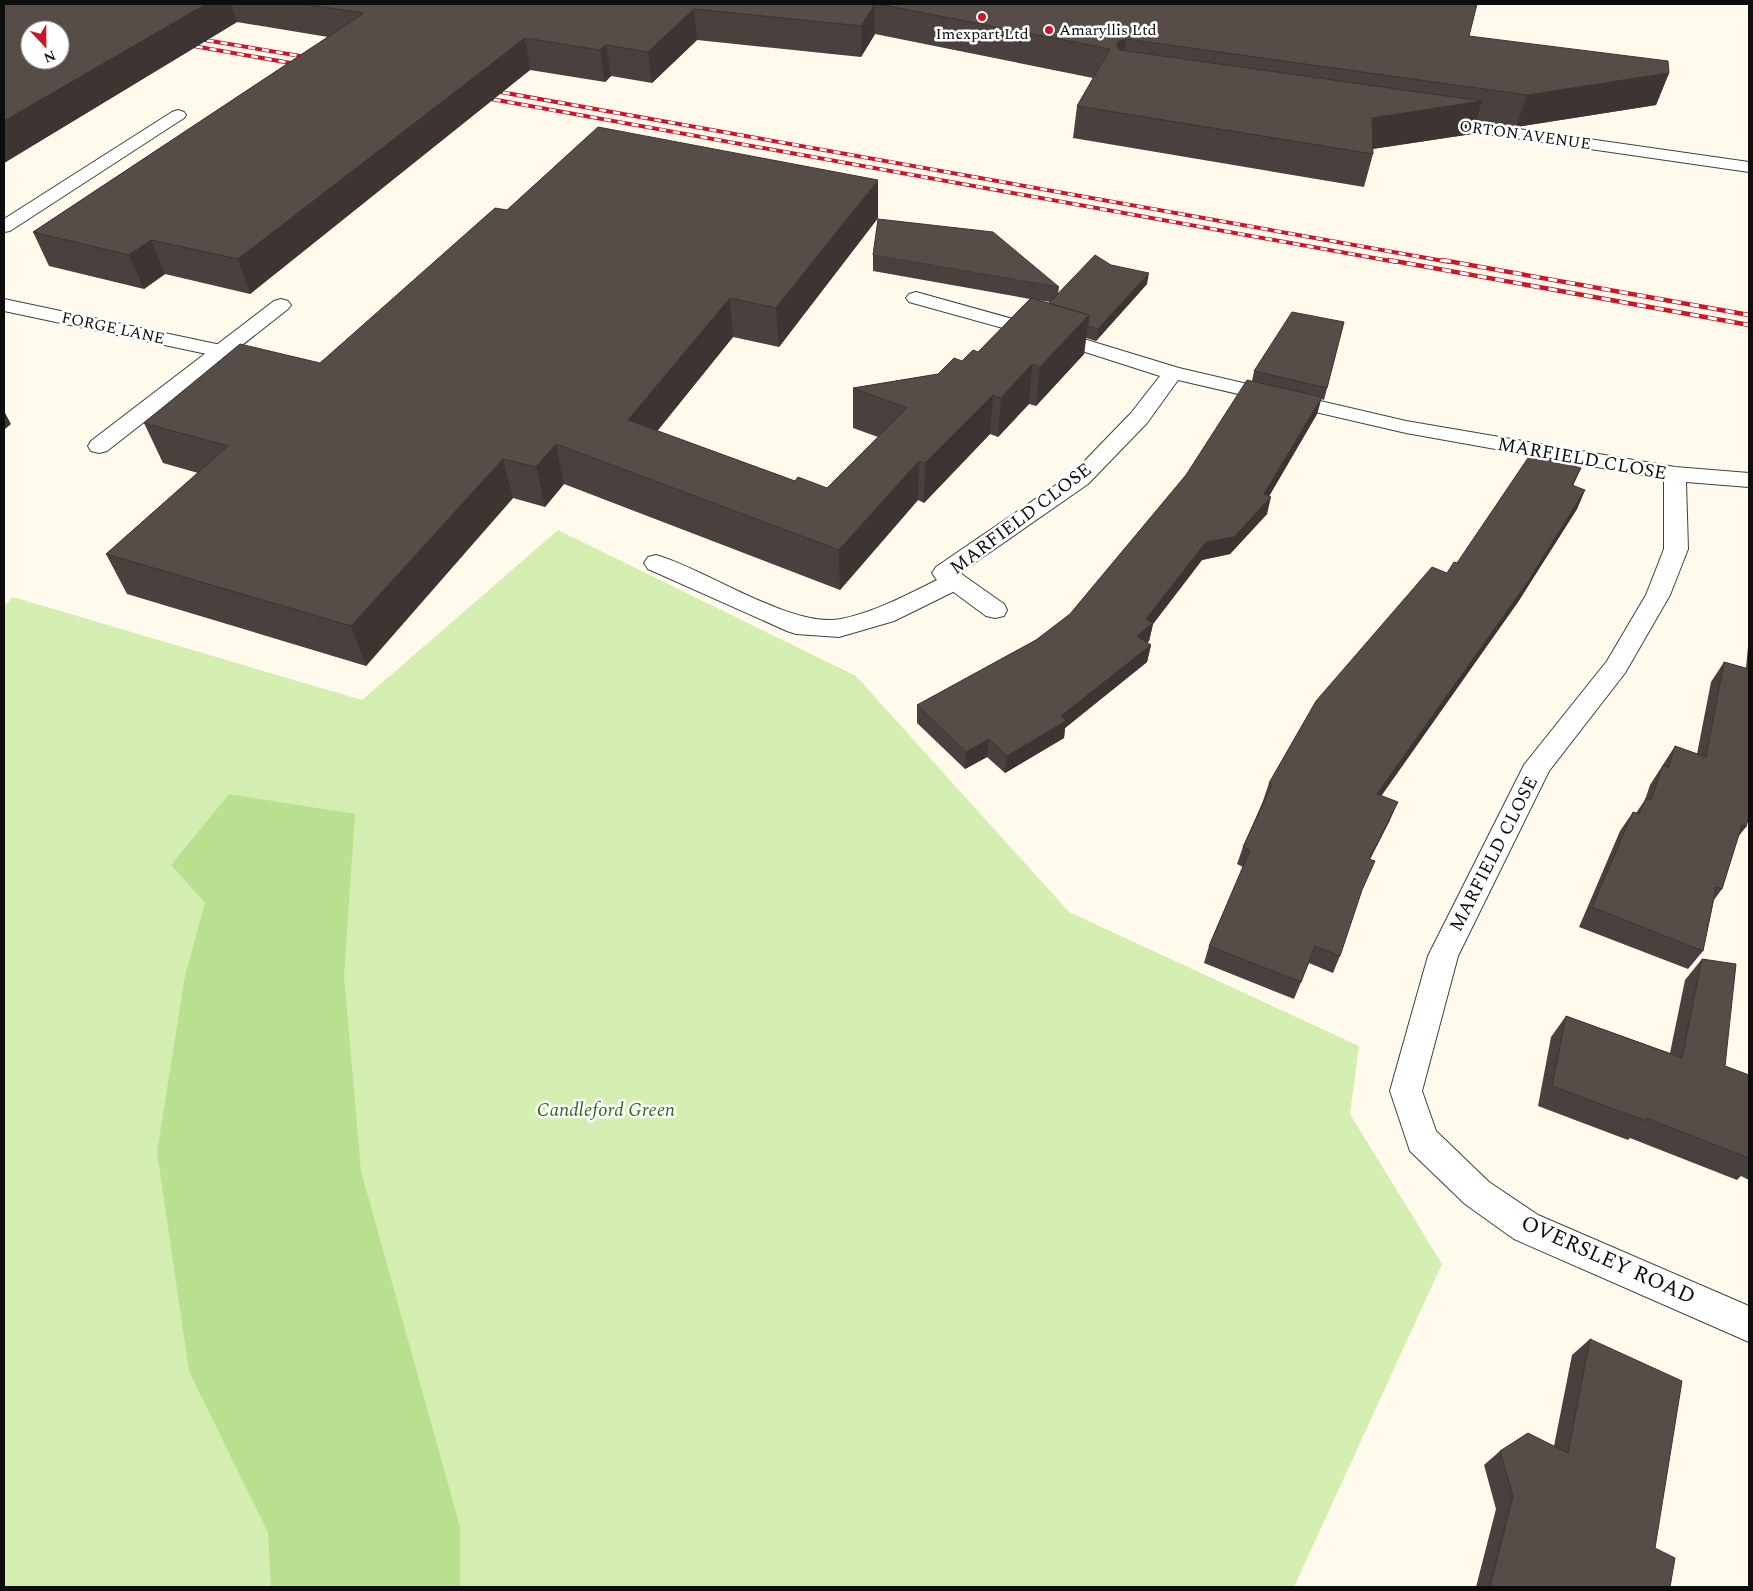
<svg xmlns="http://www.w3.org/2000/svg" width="1753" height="1591" font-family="Spectral,serif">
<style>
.green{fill:#d4eeb1}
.forest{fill:#b9e08f}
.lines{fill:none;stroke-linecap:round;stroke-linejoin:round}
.lane-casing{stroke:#404040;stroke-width:2}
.street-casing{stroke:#404040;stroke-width:2}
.lane{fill:#fff;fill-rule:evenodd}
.street{fill:#fff;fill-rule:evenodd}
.rail-far1-casing{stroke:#cb162a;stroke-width:4}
.rail-casing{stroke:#cb162a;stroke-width:4.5}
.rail-far1{stroke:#fff;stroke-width:2.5;stroke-dasharray:7;stroke-linecap:butt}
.rail{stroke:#fff;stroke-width:3;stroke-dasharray:9;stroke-linecap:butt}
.wall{fill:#4a413e;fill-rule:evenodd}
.shaded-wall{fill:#3c3532}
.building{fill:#564c48;stroke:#3c3532;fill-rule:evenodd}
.poi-dot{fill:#cb162a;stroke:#fff;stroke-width:2}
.labels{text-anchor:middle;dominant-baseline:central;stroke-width:5;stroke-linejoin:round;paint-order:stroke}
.far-poi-label{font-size:16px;fill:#0d0d0d;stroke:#fff;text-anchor:start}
.far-street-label{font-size:16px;fill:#0d0d0d;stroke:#fff}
.street-label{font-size:19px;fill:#0d0d0d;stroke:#fff}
.park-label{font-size:19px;font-style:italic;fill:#2d6b16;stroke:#fff}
.near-street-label{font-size:22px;fill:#0d0d0d;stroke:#fff}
</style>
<rect width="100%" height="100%" fill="#fffaec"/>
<path class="green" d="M 558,530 L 856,676 L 1069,912 L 1359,1046 L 1350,1114 L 1442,1264 L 1294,1587 L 4,1587 L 4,606 L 13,597 L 362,700 Z"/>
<path class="forest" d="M 229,794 L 355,814 L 344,976 L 361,1171 L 460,1527 L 460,1587 L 271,1587 L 268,1533 L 189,1371 L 157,1152 L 185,976 L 205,903 L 171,865 Z"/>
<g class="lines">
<g class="lane-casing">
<path id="lane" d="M 178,110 L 184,112 L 186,115 L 184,118 L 10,231 L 4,232 L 4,219 L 172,112 Z
M 916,292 L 1049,329 L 1052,333 L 1049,337 L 1042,339 L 909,302 L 906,298 L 909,294 Z
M 281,299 L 288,301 L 291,305 L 288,309 L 107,451 L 99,453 L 91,451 L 88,446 L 91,441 L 274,301 Z
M 656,555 C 706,569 792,629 841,619 C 879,611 912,592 947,575 L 955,573 L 963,575 L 967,581 L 963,587 L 894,621 L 839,637 L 796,634 L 787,631 L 648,569 L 644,563 L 648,557 Z"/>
</g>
<g class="street-casing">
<path id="street" d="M 1436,117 L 1749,162 L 1749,172 L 1430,126 L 1428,122 L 1430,118 Z
M 4,299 L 221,345 L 228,347 L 231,351 L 228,355 L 221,357 L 4,311 Z
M 1064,333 L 1179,368 L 1406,421 L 1675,467 L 1749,473 L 1749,487 L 1686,482 L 1688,549 L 1670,595 L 1625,673 L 1549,771 L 1458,956 L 1422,1091 L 1436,1131 L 1489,1182 L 1538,1215 L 1749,1306 L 1749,1342 L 1514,1239 L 1465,1204 L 1410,1151 L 1390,1091 L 1428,956 L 1524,765 L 1607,661 L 1646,595 L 1664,549 L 1664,479 L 1406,433 L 1178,380 L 1147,423 L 1088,484 L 960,573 L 1004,604 L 1007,610 L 1004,616 L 995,618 L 986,616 L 936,579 L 932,573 L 936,567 L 1072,474 L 1131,413 L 1160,376 L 1057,343 L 1054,339 L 1057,335 Z"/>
</g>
<use href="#lane" class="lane"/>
<use href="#street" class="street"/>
<g class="rail-far1-casing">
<path id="rail-far1" d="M 193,38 L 312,58
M 182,44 L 302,65
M 489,90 L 1449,262
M 480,97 L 1396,262"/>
</g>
<g class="rail-casing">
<path id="rail" d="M 1389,260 L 1749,325
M 1442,260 L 1749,315"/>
</g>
<use href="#rail-far1" class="rail-far1"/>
<use href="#rail" class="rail"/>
</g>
<path class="wall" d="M 4,4 L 1477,4 L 1469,36 L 1669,73 L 1656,105 L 1516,127 L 1476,121 L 1472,134 L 1373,149 L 1373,154 L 1364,187 L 1073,138 L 1077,106 L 1093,78 L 875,34 L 861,57 L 697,40 L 652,83 L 611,76 L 605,82 L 530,70 L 250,294 L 165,274 L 144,289 L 49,266 L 33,232 L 328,37 L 237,22 L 4,163 Z
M 507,210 L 878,218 L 779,347 L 733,337 L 657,431 L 795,481 L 827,488 L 878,437 L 853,428 L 853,388 L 938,374 L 978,352 L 1030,299 L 873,271 L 873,255 L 1059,287 L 1058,294 L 1111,265 L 1147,284 L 1096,341 L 1086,338 L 1084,354 L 1036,406 L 1029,404 L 998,437 L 990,434 L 924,503 L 918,500 L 840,590 L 564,484 L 545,507 L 513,498 L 366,666 L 127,594 L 106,554 L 198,473 L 163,463 L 144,423 L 320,363 ZM 1038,300 L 1050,302 L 1049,303 Z
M 1344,322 L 1324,400 L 1321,399 L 1317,414 L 1269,496 L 1267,514 L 1230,554 L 1202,560 L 1153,624 L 1149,641 L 1147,642 L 1151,645 L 1147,662 L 1065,728 L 1064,738 L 1005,773 L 987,757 L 965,769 L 917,723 L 917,705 L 1036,640 L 1070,614 L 1186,475 L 1252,381 L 1254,371 Z
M 1581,468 L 1573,486 L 1585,490 L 1577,509 L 1518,602 L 1381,795 L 1390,820 L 1370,859 L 1362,890 L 1340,956 L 1333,973 L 1309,963 L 1294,999 L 1204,963 L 1209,946 L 1243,867 L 1237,864 L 1243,847 L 1263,801 L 1269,783 L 1457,563 Z
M 1749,636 L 1749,815 L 1746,827 L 1738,837 L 1722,889 L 1714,900 L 1703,951 L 1688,969 L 1579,927 L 1620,831 L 1633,812 L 1636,813 L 1645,800 L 1650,785 L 1675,746 L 1697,754 L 1711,682 L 1724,662 L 1746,668 Z
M 1702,959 L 1725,1066 L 1749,1075 L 1749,1180 L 1741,1176 L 1737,1180 L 1630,1138 L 1628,1140 L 1538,1106 L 1551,1037 L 1566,1016 L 1670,1053 L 1685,980 Z
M 1590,1339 L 1655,1548 L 1670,1587 L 1476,1587 L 1496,1509 L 1484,1465 L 1500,1451 L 1554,1446 L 1572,1355 Z"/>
<path class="shaded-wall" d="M 206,4 L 231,4 L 237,22 L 4,163 L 4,121 Z
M 875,4 L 875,34 L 861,57 L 861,26 Z
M 694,9 L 697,40 L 652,83 L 648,52 Z
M 525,38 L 530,70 L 250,294 L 238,259 Z
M 1126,39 L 1122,70 L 1116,45 L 1119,41 Z
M 606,45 L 611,76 L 605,82 L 600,50 Z
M 1669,73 L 1656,105 L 1516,127 L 1527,95 Z
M 1482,101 L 1472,134 L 1364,150 L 1372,118 Z
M 878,180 L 878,218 L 779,347 L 776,308 Z
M 151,240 L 165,274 L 144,289 L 129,255 Z
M 1149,273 L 1147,284 L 1096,341 L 1098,329 Z
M 730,298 L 733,337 L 634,460 L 628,420 Z
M 1089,315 L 1084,354 L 1036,406 L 1040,367 Z
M 1032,364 L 1029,404 L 998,437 L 1001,398 Z
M 993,395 L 990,434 L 924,503 L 925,463 Z
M 1322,397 L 1317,414 L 1264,505 L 1271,497 L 1267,514 L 1230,554 L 1202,560 L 1153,624 L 1149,641 L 1134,654 L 1137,636 L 1146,619 L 1206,542 L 1264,494 Z
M 4,411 L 11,424 L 4,430 Z
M 556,444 L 564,484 L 545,507 L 536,467 Z
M 503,459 L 513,498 L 366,666 L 351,626 Z
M 919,461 L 918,500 L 840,590 L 839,550 Z
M 1585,490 L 1577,509 L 1518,602 L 1370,812 L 1377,794 Z
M 1151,645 L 1147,662 L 1065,728 L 1064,738 L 1005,773 L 1007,756 L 1061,716 Z
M 989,739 L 987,757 L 965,769 L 966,752 Z
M 1398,802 L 1390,820 L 1361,877 L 1369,859 Z"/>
<path class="building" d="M 4,4 L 206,4 L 4,121 ZM 30,30 L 60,30 L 60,60 L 30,60 Z
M 303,4 L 875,4 L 861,26 L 694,9 L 648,52 L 606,45 L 600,50 L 525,38 L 238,259 L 151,240 L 129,255 L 33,232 L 364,13 Z
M 878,4 L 1477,4 L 1469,36 L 1668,61 L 1669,73 L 1527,95 L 1126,39 L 1119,41 L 1116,45 L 1120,50 L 1482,101 L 1372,118 L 1373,154 L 1077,106 L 1110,49 Z
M 598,127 L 878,180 L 776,308 L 730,298 L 628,420 L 795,481 L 798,477 L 827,488 L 907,408 L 853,388 L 938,374 L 954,358 L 962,361 L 973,350 L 978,352 L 1031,298 L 1089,315 L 1040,367 L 1032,364 L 1001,398 L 993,395 L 925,463 L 919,461 L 839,550 L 556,444 L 536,467 L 503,459 L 351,626 L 106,554 L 228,446 L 144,423 L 240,344 L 320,363 L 495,208 L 507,210 Z
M 878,219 L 993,232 L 1059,287 L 873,255 Z
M 1095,255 L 1111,265 L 1149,273 L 1098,329 L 1088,326 L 1089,315 L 1049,303 Z
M 1292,312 L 1344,322 L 1327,388 L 1254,371 Z
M 1247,380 L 1322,397 L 1264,494 L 1271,497 L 1234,537 L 1206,542 L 1146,619 L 1153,623 L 1137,636 L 1151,645 L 1061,716 L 1066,721 L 1007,756 L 989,739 L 966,752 L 917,705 L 1036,640 L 1070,614 L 1186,475 Z
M 1532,452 L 1581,468 L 1572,485 L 1585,490 L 1527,583 L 1377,794 L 1398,802 L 1369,859 L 1375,861 L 1362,890 L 1340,956 L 1315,946 L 1301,982 L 1209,946 L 1250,850 L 1243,847 L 1272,784 L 1269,783 L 1316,701 L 1432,567 L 1447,573 L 1454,562 L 1457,563 Z
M 1724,662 L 1749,669 L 1749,815 L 1746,827 L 1742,825 L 1722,889 L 1716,887 L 1703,951 L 1592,907 L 1633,812 L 1639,814 L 1646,798 L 1651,800 L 1663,765 L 1668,768 L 1675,746 L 1706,757 Z
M 1702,959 L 1736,964 L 1725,1066 L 1749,1075 L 1749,1158 L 1646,1118 L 1646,1121 L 1552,1086 L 1566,1016 L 1682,1058 Z
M 1590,1339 L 1682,1381 L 1655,1548 L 1675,1558 L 1670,1587 L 1490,1587 L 1513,1496 L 1500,1451 L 1528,1433 L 1568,1453 Z"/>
<g class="poi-dot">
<circle cx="982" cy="17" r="5"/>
<circle cx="1049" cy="30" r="5"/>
</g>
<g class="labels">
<g class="far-poi-label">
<text x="1059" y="30">Amaryllis Ltd</text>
<text x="982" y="34" text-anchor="middle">Imexpart Ltd</text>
</g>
<g class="far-street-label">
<text transform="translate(1525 135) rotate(8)">ORTON AVENUE</text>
<text transform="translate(113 328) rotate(12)">FORGE LANE</text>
</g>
<g class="street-label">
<text transform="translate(1582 459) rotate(10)">MARFIELD CLOSE</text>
<text transform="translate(1021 519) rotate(-37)">MARFIELD CLOSE</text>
<text transform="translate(1494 854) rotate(-63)">MARFIELD CLOSE</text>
</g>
<g class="park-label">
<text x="606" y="1110">Candleford Green</text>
</g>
<g class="near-street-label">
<text transform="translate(1608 1260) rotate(24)">OVERSLEY ROAD</text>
</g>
</g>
<rect width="1753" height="1591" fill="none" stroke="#0d0d0d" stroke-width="10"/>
<g transform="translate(45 45) rotate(158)"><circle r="24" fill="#ffffff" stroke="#9e9e9e"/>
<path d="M0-4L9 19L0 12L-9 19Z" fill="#cb162a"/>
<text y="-8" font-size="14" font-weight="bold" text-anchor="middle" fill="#0d0d0d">N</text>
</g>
</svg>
